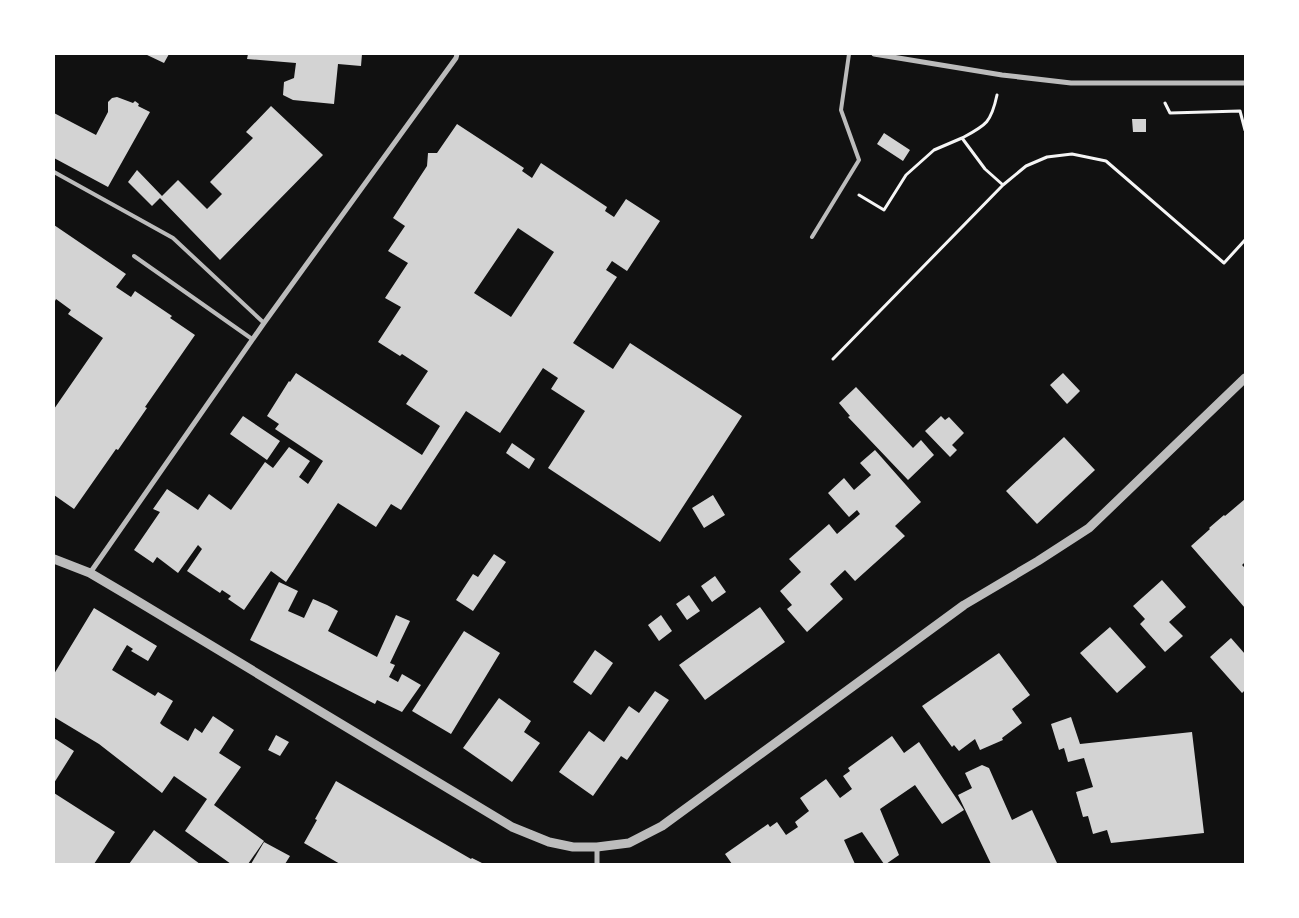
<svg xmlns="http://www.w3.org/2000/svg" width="1299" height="918" font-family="Helvetica,sans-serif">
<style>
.building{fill:#d3d3d3;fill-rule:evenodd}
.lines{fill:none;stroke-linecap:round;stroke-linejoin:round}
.path{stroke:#f5f5f5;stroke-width:3}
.service{stroke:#bcbcbc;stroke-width:4}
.minor{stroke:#bcbcbc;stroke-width:5}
.tertiary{stroke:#bcbcbc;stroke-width:9}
</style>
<rect width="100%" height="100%" fill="#111"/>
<path class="building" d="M 145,54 L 169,54 L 164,63 Z
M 248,54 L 362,54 L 361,66 L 338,64 L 334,104 L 293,100 L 283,95 L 284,82 L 294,78 L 296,63 L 247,59 Z
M 117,97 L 133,103 L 135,101 L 139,104 L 138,106 L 150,112 L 108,187 L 54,158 L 54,113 L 96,135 L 108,112 L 108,102 L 112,98 Z
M 271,106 L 323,155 L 220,260 L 160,198 L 152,206 L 128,182 L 137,170 L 162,196 L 178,180 L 207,209 L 222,194 L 210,182 L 253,138 L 246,132 Z
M 1132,119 L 1146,119 L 1146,132 L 1133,132 Z
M 457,124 L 524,168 L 522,171 L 532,178 L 541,163 L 607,207 L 605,211 L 614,217 L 626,199 L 660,221 L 627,271 L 612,261 L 606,270 L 617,277 L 573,343 L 613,369 L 630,343 L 742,416 L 660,542 L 548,468 L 585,411 L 551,389 L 558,378 L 543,368 L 500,433 L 466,411 L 401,510 L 391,504 L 376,527 L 338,503 L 286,582 L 271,571 L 244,610 L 228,599 L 231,596 L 222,590 L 220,593 L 187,571 L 202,549 L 198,545 L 178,573 L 157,557 L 153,563 L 134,550 L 160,512 L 153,509 L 167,489 L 198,510 L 209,494 L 231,510 L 265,462 L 273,468 L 289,447 L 310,461 L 299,477 L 308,484 L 323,461 L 275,429 L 279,424 L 267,416 L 289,381 L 290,382 L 296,373 L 422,455 L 440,426 L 406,404 L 428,371 L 402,354 L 400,356 L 378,342 L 401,307 L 385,298 L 408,263 L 388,251 L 405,226 L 393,218 L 427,166 L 428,153 L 437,153 ZM 518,228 L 554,252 L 511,317 L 474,293 Z
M 884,133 L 910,150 L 903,161 L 877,144 Z
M 54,225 L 126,274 L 116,287 L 131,297 L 135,291 L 172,316 L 170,318 L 195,335 L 145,407 L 147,408 L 118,450 L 116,449 L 74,509 L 54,495 L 54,409 L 103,338 L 68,314 L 71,310 L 56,299 L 54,303 Z
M 1063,373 L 1080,391 L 1067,404 L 1050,385 Z
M 856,387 L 913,448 L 921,440 L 934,455 L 908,480 L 848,417 L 850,416 L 839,403 Z
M 243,416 L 280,441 L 267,460 L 230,434 Z
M 941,416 L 945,420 L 949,417 L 964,433 L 952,445 L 957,450 L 950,457 L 925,431 Z
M 1064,437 L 1095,470 L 1037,524 L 1006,491 Z
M 512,443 L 535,459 L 529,469 L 506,453 Z
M 875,450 L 921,502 L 895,526 L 905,536 L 855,581 L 845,570 L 830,584 L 843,599 L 807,632 L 787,609 L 792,605 L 780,591 L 801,572 L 789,559 L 829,524 L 837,534 L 860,514 L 857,510 L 849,517 L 828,493 L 844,478 L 854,490 L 871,475 L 860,463 Z
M 713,495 L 725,515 L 704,528 L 692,508 Z
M 1245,499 L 1245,562 L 1242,565 L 1245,568 L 1245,608 L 1191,546 L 1210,529 L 1209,528 L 1224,515 L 1225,516 Z
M 494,554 L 506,562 L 473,611 L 456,600 L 473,574 L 478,577 Z
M 715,576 L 726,592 L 712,602 L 701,586 Z
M 1162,580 L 1186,607 L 1169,622 L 1183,636 L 1165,652 L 1140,624 L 1145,619 L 1133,606 Z
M 279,582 L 298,591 L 288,611 L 304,618 L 313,599 L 327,605 L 338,611 L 328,631 L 377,657 L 396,615 L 410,621 L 390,663 L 395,665 L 389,677 L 398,682 L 402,674 L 421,685 L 402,712 L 377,700 L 375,704 L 250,640 Z
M 689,595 L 700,611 L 687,620 L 676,604 Z
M 760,607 L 785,642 L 705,700 L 679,665 Z
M 94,608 L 157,646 L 148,661 L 131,651 L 133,649 L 127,645 L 112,670 L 155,696 L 158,692 L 173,701 L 160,723 L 162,725 L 188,741 L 195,728 L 202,733 L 213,716 L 234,730 L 219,753 L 241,767 L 214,805 L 264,841 L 248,864 L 231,864 L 185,831 L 207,799 L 174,776 L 162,793 L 99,744 L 54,717 L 54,674 Z
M 661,615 L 672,631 L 659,641 L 648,625 Z
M 1110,627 L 1146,667 L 1117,693 L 1080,653 Z
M 464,631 L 500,653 L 451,734 L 412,711 Z
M 1231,638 L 1245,654 L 1245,690 L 1242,693 L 1210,657 Z
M 595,650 L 613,663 L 591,695 L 573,682 Z
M 999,653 L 1030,695 L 1012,709 L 1022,723 L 1002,738 L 1003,740 L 980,750 L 975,739 L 959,751 L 954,745 L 952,747 L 922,706 Z
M 655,691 L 669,700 L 627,760 L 621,756 L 593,796 L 559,772 L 589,731 L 604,742 L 629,706 L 639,713 Z
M 499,698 L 531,721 L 524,732 L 540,743 L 512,782 L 463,748 Z
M 1071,717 L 1080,744 L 1192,732 L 1204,833 L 1111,843 L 1107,830 L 1093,834 L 1088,816 L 1083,817 L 1076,792 L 1093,787 L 1084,758 L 1068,762 L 1064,748 L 1059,750 L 1051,724 Z
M 276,735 L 289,742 L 280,756 L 268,750 Z
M 892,736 L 904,753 L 919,742 L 964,810 L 942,824 L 915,785 L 880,809 L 899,855 L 886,864 L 884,864 L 862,832 L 844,840 L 855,864 L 732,864 L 725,854 L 768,824 L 770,827 L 777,822 L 786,835 L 798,827 L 795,822 L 809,811 L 800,798 L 826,779 L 840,798 L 852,789 L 843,776 L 850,771 L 848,768 Z
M 54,738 L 74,751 L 54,783 Z
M 982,765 L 989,768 L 1012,820 L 1032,810 L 1057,863 L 991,864 L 958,795 L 972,788 L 965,773 Z
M 336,781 L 471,859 L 472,858 L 484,864 L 340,864 L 304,843 L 317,820 L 315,819 Z
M 54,793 L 115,832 L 94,864 L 54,864 Z
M 154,830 L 200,864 L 129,864 Z
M 264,842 L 290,856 L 285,864 L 251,864 Z"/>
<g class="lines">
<path class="path" d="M 1165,103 L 1170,113 L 1240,111 L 1245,130
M 962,138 C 986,125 991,123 997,95
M 859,195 L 884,210 L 906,175 L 934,150 L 962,138 L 985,169 L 1003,185 L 1026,166 L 1047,157 L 1072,154 L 1106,161 L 1224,263 L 1245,240
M 833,359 L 1003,185"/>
<path class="service" d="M 54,172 L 173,238 L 264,323
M 812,237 L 859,160 L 841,110 L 849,54
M 134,256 L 252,339"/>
<path class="minor" d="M 874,54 L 1002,75 L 1071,83 L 1245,83
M 90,573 L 264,323 L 456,58 L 457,54
M 597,847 L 597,864"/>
<path class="tertiary" d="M 54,559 L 90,573 L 129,596 L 512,827 L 549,842 L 573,847 L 597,847 L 629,843 L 662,826 L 964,605 L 1038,561 L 1089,528 L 1245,378"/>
</g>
<rect width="1299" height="918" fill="none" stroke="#ffffff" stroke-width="110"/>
</svg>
